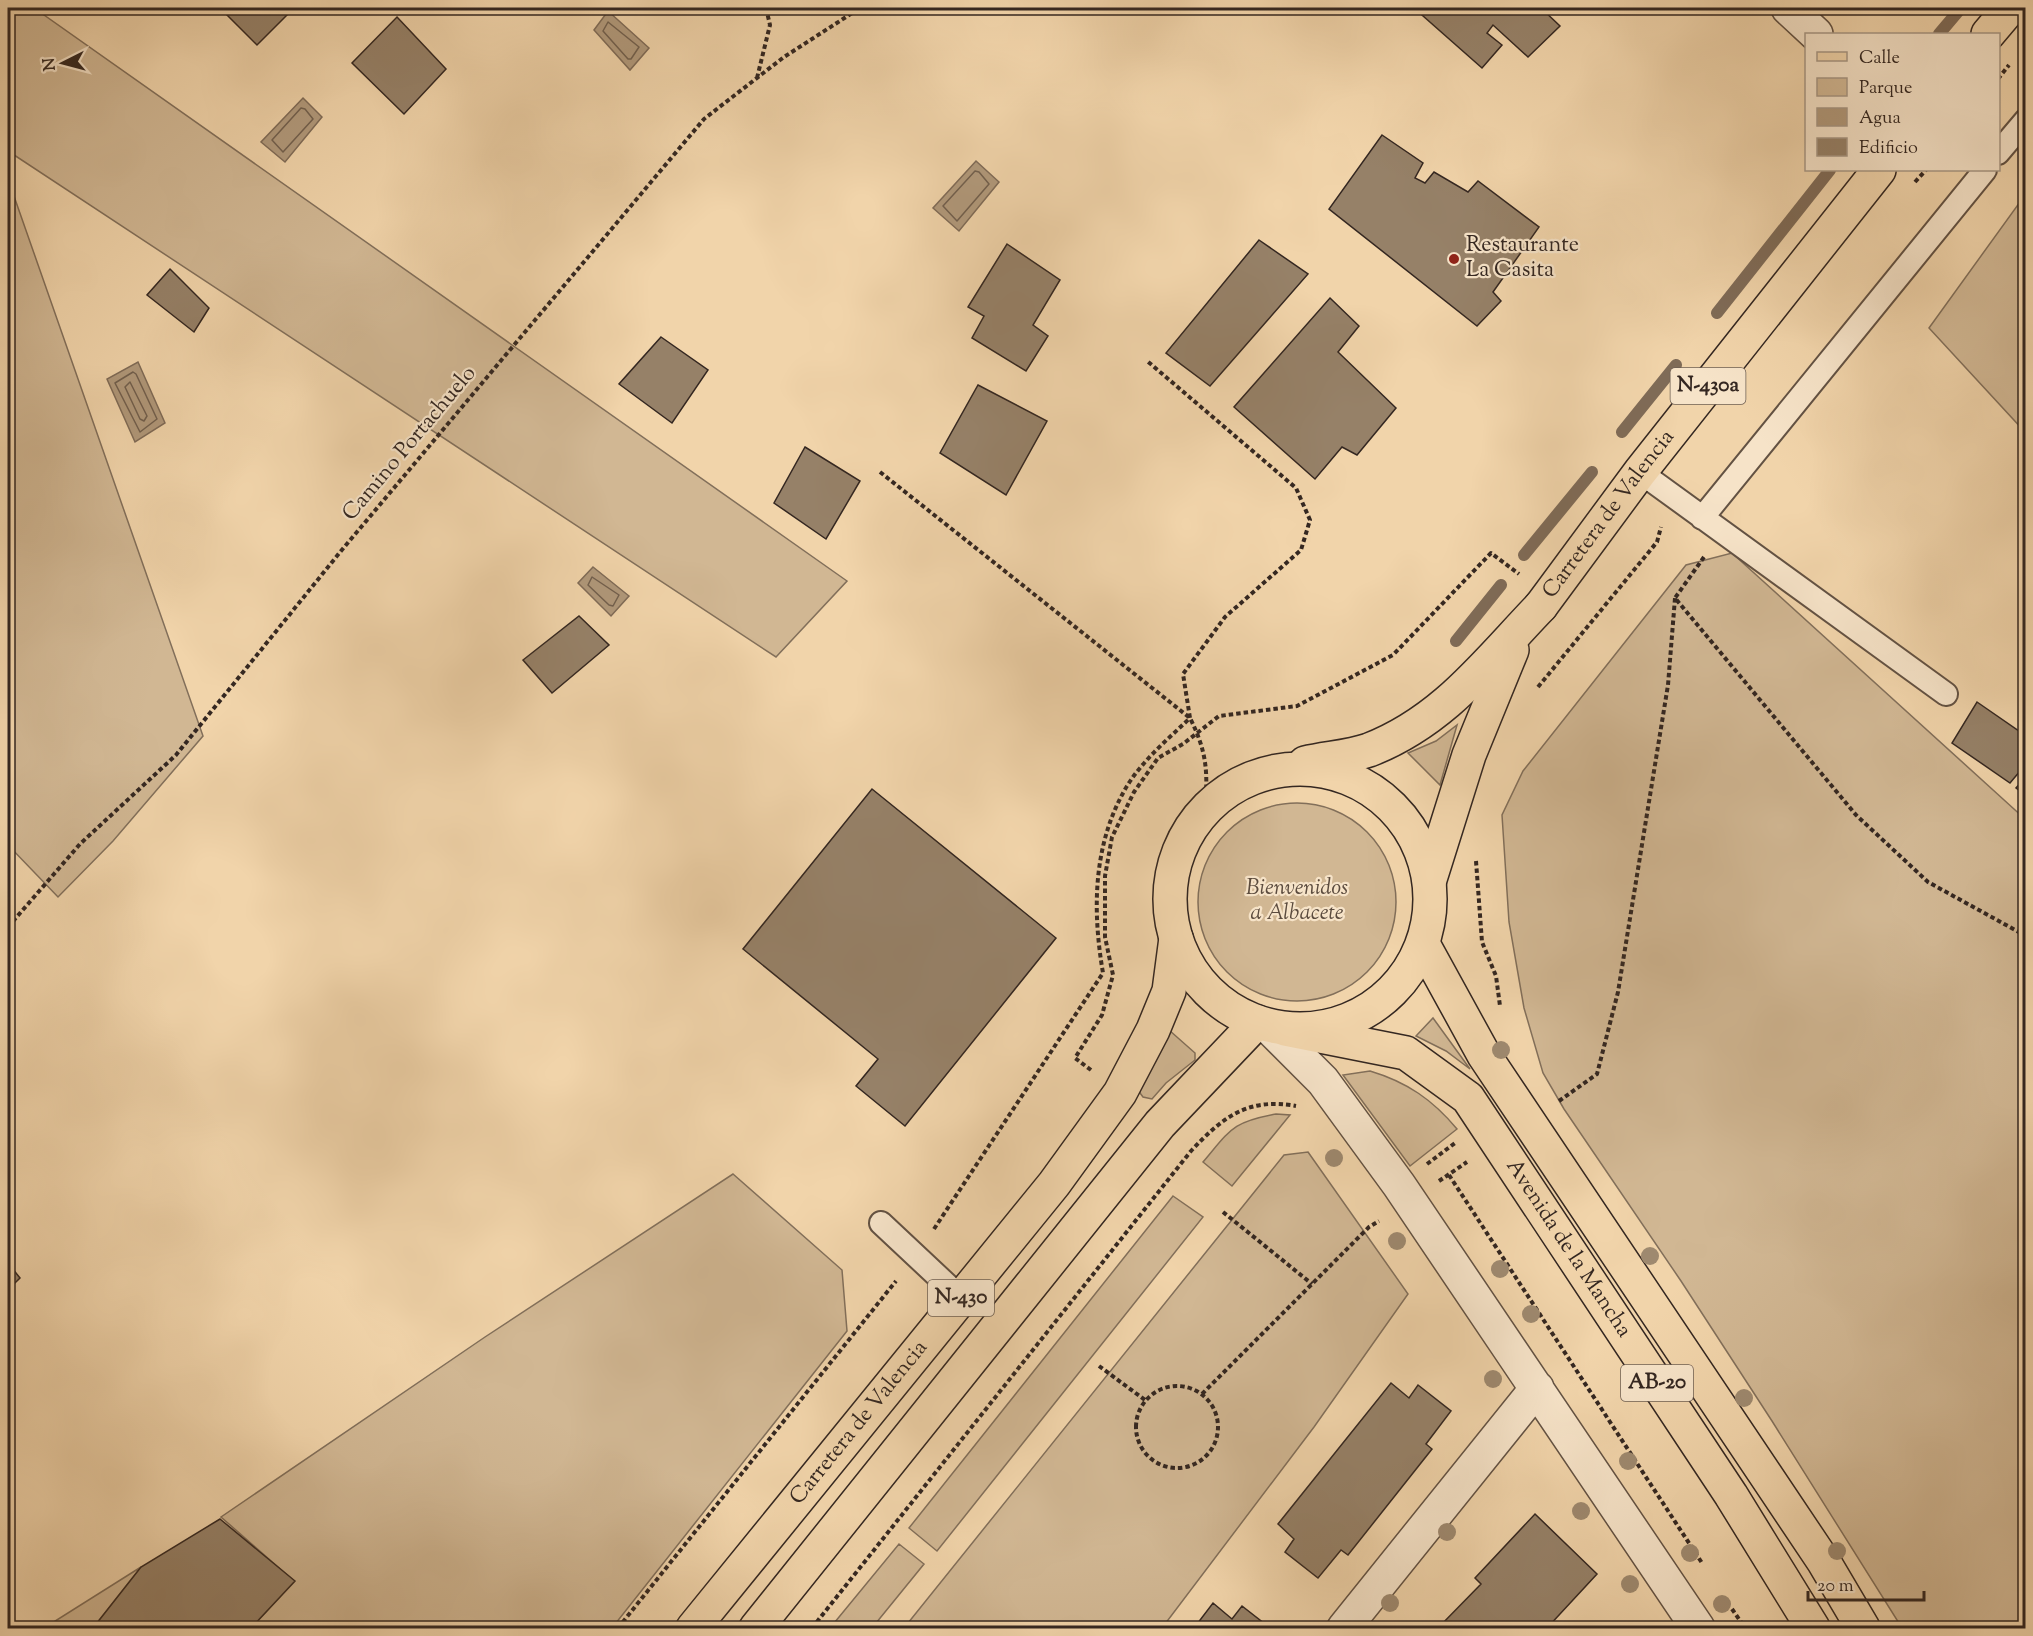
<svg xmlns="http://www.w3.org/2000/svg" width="2033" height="1636" font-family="'Sorts Mill Goudy',serif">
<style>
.green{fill:#d1b793;stroke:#826f5a;stroke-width:1.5}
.water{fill:#b1997b;stroke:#7f6b57;stroke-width:1.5}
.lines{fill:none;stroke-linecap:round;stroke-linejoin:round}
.shore{stroke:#72604e;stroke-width:1.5}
.stream{stroke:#7f6b57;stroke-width:12}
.building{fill:#968168;stroke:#342721;stroke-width:1.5}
.service-casing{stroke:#635243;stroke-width:26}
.minor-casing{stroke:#635243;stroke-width:36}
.primary-casing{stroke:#342721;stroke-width:36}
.trunk-casing{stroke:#342721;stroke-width:36}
.path{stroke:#342721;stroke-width:4;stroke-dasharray:4.5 3;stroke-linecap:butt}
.service{stroke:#f6e3c8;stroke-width:22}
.minor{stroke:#f6e3c8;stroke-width:33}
.primary{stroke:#f1d4aa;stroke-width:33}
.trunk{stroke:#f1d4aa;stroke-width:33}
.tree{fill:#9e896f}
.poi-dot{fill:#8f2418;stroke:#f6e3c8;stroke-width:2}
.labels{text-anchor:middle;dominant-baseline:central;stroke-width:4.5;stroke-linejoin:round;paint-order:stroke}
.shield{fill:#f6e3c8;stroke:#6e5f53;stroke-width:1.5}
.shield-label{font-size:21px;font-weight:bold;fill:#342721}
.poi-label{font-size:22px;fill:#342721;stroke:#f6e3c8;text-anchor:start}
.street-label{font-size:22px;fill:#342721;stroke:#f6e3c8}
.park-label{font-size:22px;font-style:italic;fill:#5b4b3e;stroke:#f6e3c8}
</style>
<rect width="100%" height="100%" fill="#f1d4aa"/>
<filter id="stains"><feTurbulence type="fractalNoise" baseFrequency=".00333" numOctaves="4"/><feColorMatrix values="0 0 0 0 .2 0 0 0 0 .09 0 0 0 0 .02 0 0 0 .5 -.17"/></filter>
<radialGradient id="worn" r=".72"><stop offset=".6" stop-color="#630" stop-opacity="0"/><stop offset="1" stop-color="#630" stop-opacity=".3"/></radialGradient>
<path class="green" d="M 8,8 L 34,8 L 847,581 L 776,657 L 8,151 Z
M 8,179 L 203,736 L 113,841 L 58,897 L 8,845 Z
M 2025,195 L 2025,432 L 1929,328 Z
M 1732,553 L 2025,819 L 2025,1628 L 1902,1628 L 1772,1421 L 1681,1281 L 1564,1109 L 1543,1073 L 1524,1008 L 1509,922 L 1502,815 L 1523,771 L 1686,565 Z
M 1457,725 L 1440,785 L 1408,753 L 1436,741 Z
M1198 902a99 99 0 1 1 198 0a99 99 0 1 1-198 0Z
M 1433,1018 L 1470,1069 L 1446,1051 L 1416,1036 Z
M 1169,1030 L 1195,1053 L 1195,1060 L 1166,1083 L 1152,1099 L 1143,1097 L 1140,1093 L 1140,1086 Z
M 1370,1071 C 1407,1082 1433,1100 1457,1129 L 1410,1166 L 1343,1075 Z
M 1276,1114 L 1290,1115 L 1232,1186 L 1203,1162 C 1231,1129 1232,1122 1276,1114 Z
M 1308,1152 L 1408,1294 L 1314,1427 L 1162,1628 L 904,1628 L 1284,1155 Z
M 733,1174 L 842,1270 L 847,1331 L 612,1628 L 251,1628 L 294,1581 L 221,1517 L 485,1337 Z
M 1173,1196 L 1203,1217 L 937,1551 L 909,1528 Z
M 899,1544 L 924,1564 L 872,1628 L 830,1628 Z
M 141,1567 L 93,1628 L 44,1628 Z"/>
<path class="water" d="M 608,11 L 649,48 L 630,70 L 594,30 Z
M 303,98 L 322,117 L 285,162 L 261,142 Z
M 976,161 L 999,182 L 959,231 L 933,208 Z
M 138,362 L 165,423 L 135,442 L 107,379 Z
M 593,567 L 629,596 L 611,616 L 578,583 Z"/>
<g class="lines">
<path class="shore" d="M 608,22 L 639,47 L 631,59 L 628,59 L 603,31 Z
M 301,108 L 305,109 L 313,119 L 283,152 L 272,140 Z
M 975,171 L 979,172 L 989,184 L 957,221 L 943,206 Z
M 133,372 L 136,374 L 157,419 L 140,432 L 115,383 Z
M 130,382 L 147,416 L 144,421 L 140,419 L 125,387 Z
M 592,577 L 619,595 L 613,606 L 609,605 L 588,585 Z"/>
<path class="stream" d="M 1939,34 L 1961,8
M 1717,313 L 1830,170
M 1622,432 L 1676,365
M 1524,555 L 1592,472
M 1456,641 L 1501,585"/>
</g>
<path class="building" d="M 220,8 L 294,8 L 257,45 Z
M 1414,8 L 1541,8 L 1560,26 L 1528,57 L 1493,25 L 1487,33 L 1502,45 L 1482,68 Z
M 397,17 L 446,69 L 404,114 L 352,63 Z
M 1382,135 L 1423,163 L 1415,178 L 1425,183 L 1434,172 L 1468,192 L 1478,181 L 1539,227 L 1493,292 L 1501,301 L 1477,326 L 1329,209 Z
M 1259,240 L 1308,274 L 1210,386 L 1166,353 Z
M 1007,244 L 1060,280 L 1033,325 L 1048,336 L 1026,371 L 972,338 L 984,316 L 968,307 Z
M 170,269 L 209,308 L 194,332 L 147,295 Z
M 1330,298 L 1359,326 L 1338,352 L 1396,408 L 1357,455 L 1342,447 L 1315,479 L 1234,407 Z
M 661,337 L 708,370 L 672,423 L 619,384 Z
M 978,385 L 1047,421 L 1006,495 L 940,453 Z
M 805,447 L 860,481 L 826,539 L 774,503 Z
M 579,616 L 609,645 L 552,693 L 523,660 Z
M 1977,702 L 2026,736 L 2026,764 L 2010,783 L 1952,743 Z
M 2026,777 L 2026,796 L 2016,788 Z
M 872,789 L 1056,938 L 905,1126 L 856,1086 L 878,1059 L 743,949 Z
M 8,1263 L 20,1278 L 8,1290 Z
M 1391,1383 L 1409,1398 L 1418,1385 L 1451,1411 L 1426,1444 L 1432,1449 L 1348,1555 L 1341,1550 L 1318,1578 L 1285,1552 L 1294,1539 L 1278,1524 Z
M 1535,1514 L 1597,1574 L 1547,1628 L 1438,1628 L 1481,1584 L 1475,1578 Z
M 220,1519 L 295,1581 L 251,1628 L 93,1628 L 141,1567 Z
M 1213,1603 L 1232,1619 L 1242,1606 L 1270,1628 L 1194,1628 Z"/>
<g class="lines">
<g class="service-casing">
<path id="service" d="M 1998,153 L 2026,120
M 1640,472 L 1946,694
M 1702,518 L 1985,170
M 881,1223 L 961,1298"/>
</g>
<g class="minor-casing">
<path id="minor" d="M 1788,8 L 1816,34
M 1268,1026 L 1323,1081 L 1399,1185 L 1698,1628
M 1344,1628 L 1537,1388"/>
</g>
<g class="primary-casing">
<g id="primary">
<path d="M 1305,763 C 1326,758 1349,757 1369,750 C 1444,721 1487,662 1541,606"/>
<circle cx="1300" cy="899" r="130"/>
<path d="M 1430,879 L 1469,755 L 1512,650"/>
<path d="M 1423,944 L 1484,1055 L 1824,1562 L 1863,1628"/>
<path id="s1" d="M 1285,1029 L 1406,1053 L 1468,1098 L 1731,1495 L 1813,1628"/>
<path id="s2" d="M 693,1628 L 1054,1184 L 1120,1093 L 1153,1030 L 1169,991 L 1176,938"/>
<path d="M 756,1628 L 1160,1124 L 1257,1022"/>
</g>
</g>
<g class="trunk-casing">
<g id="trunk">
<path d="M 1988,34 L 2010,8"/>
<path id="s3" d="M 1541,606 L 1640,472 L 1879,170"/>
</g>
</g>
<path class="path" d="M 757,78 L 770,25 L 766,8
M 1998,79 L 2009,65
M 1915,182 L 1926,170
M 880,472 L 1190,718 C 1207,752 1208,772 1205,809
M 1704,557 L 1675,598 L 1856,815 L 1928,882 L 2026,936
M 1538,687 L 1657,542 L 1661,527
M 1476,861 L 1482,942 L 1496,976 L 1500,1006
M 8,927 L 80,844 L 176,755 L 341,551 L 704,119 L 784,57 L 860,8
M 1091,1070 L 1075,1058 L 1102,1015 L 1113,975 L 1105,937 L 1105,876 L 1112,837 L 1134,792 L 1158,758 L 1183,744 L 1219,716 L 1297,706 L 1393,655 L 1491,553 L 1519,574
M 1559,1101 L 1597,1074 L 1618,992 L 1668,685 L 1675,598
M 1427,1164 L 1455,1143
M 1449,1175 L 1702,1563
M 1439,1181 L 1467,1162
M 1223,1212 L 1312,1284
M 934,1229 L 1103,973 C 1092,909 1093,843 1127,786 C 1143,760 1168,739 1190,718 L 1183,674 L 1225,617 L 1301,550 L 1310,520 L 1296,488 L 1146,360
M 1099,1366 L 1145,1400
M1136 1427a41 41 0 1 1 82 0a41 41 0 1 1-82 0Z
M 1202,1394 L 1369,1227 L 1379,1221
M 1732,1609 L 1745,1628
M 618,1628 L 896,1281
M 812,1628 L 1191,1151 C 1222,1118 1247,1097 1296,1106"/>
<use href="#service" class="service"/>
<use href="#minor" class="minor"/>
<use href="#primary" class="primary"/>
<use href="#trunk" class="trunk"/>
</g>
<g class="tree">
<circle cx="1501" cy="1050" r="9"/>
<circle cx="1334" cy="1158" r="9"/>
<circle cx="1397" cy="1241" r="9"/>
<circle cx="1650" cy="1256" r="9"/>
<circle cx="1500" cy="1269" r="9"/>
<circle cx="1531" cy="1314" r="9"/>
<circle cx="1493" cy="1379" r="9"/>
<circle cx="1744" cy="1398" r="9"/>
<circle cx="1628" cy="1461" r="9"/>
<circle cx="1581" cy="1511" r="9"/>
<circle cx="1447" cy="1532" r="9"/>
<circle cx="1837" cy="1551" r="9"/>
<circle cx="1690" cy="1553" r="9"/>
<circle cx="1630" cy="1584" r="9"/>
<circle cx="1390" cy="1603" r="9"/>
<circle cx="1722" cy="1604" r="9"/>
</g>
<circle class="poi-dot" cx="1454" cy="259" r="6"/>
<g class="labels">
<g class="shield">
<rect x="1670.5" y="368" width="75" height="36" rx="4.5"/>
<rect x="928" y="1280" width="66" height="36" rx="4.5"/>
<rect x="1621" y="1365" width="72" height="36" rx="4.5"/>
</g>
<g class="shield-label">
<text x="1708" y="386">N-430a</text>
<text x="961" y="1298">N-430</text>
<text x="1657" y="1383">AB-20</text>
</g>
<g class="poi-label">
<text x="1466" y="246">Restaurante<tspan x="1466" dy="25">La Casita</tspan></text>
</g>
<g class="street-label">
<text transform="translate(410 444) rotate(-50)">Camino Portachuelo</text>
<text stroke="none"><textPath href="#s3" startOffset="114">Carretera de Valencia</textPath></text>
<text stroke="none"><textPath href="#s1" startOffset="381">Avenida de la Mancha</textPath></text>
<text stroke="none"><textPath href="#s2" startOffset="264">Carretera de Valencia</textPath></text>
</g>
<g class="park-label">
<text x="1297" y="889">Bienvenidos<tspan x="1297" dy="25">a Albacete</tspan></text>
</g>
</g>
<rect width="2033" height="1636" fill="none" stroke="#f1d4aa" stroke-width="30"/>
<rect x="9" y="9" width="2015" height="1618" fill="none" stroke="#342721" stroke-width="3"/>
<rect x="15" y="15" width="2003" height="1606" fill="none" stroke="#342721" stroke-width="1.5"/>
<rect x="1805" y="33" width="195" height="138" fill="#f6e3c8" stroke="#a89885" stroke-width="1.5"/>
<rect x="1817" y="52" width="30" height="9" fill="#f1d4aa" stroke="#a89885" stroke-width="1.5"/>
<text x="1859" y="63" font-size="18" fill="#342721">Calle</text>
<rect x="1817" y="78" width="30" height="18" fill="#d1b793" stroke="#a89885" stroke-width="1.5"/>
<text x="1859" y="93" font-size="18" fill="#342721">Parque</text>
<rect x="1817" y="108" width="30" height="18" fill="#b1997b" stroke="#a89885" stroke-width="1.5"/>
<text x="1859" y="123" font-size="18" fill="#342721">Agua</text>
<rect x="1817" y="138" width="30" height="18" fill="#968168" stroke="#a89885" stroke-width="1.5"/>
<text x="1859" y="153" font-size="18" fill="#342721">Edificio</text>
<g transform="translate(63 63) rotate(264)" stroke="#f6e3c8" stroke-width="4.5" paint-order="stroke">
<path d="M0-4.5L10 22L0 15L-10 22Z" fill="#342721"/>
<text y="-9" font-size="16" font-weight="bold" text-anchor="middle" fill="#342721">N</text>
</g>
<path d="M1808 1591v9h116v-9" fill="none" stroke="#342721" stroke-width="3"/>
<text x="1817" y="1591" font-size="18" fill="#342721" stroke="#f6e3c8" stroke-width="4.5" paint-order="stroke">20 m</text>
<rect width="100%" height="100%" filter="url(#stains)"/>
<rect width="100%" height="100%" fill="url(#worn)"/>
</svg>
